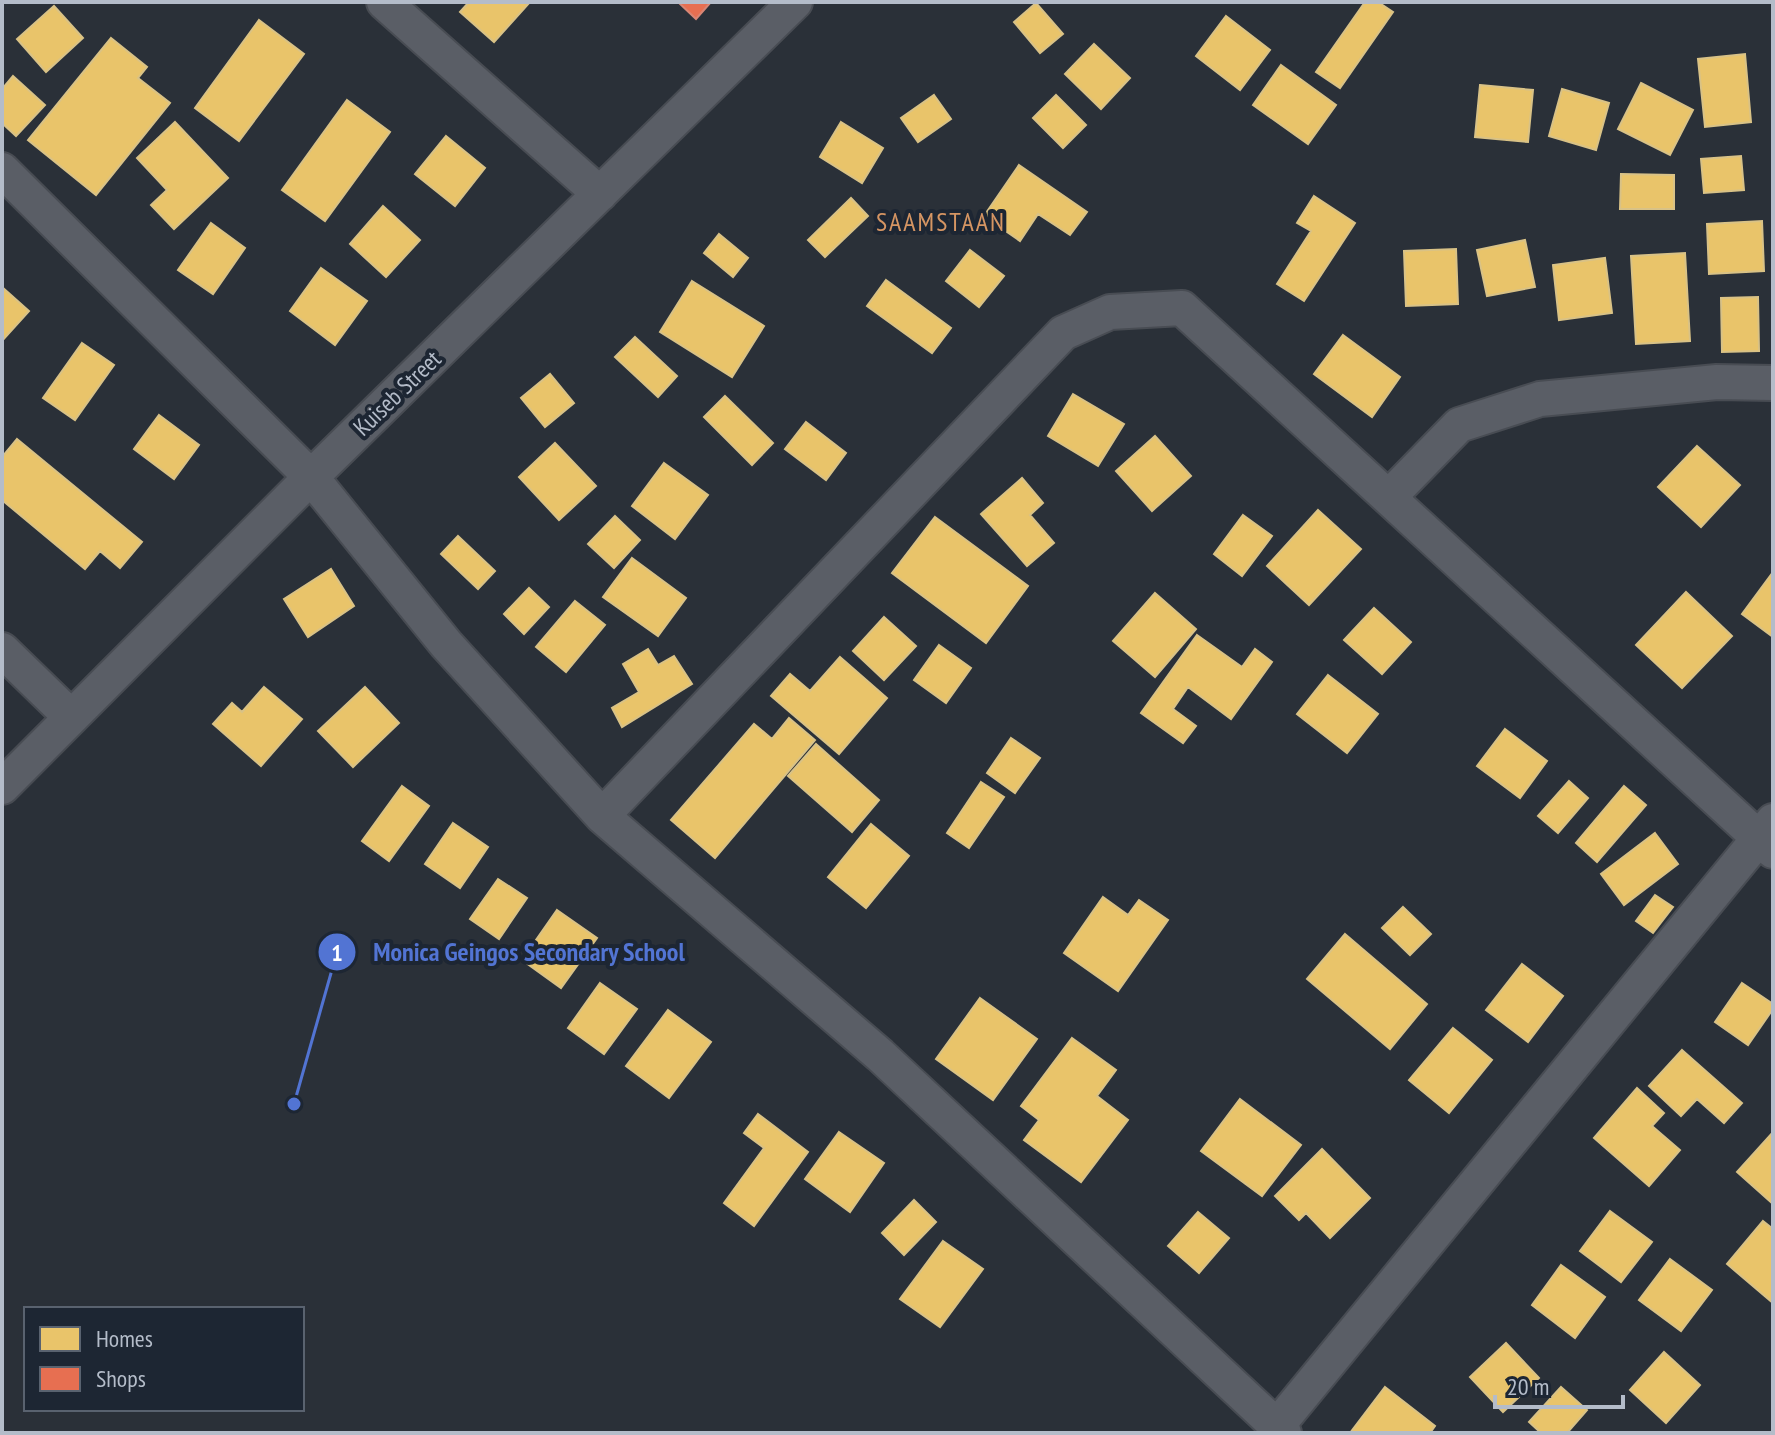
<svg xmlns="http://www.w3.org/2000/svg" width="1775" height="1435" font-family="'PT Sans Narrow',sans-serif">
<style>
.homes{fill:#e9c46a;stroke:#d9c286;stroke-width:2}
.shops{fill:#e76f51;stroke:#d88675;stroke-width:2}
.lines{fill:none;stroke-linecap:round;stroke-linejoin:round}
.minor-casing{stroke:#484c53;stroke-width:38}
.minor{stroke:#5a5e66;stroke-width:34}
.labels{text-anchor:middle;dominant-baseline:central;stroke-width:8;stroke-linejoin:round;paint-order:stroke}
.street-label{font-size:24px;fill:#b4bcc9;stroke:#1d2633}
.neighbourhood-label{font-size:26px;letter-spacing:2px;fill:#d59563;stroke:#1d2633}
.leader{fill:none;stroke:#5274d3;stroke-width:3}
.callout-dot{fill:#5274d3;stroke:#1d2633;stroke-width:3}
.mark-label{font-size:24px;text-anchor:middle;font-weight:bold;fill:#fff}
.callout-label{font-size:26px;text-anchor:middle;font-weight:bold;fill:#5274d3;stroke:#1d2633;stroke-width:8;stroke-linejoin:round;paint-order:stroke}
</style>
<rect width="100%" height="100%" fill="#2a3038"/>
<path class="homes" d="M 469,2 L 530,2 L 494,42 L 460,12 Z
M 1365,2 L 1378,2 L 1393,12 L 1340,88 L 1316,72 Z
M 1036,3 L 1063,34 L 1040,53 L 1014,22 Z
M 54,6 L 83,38 L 46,72 L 17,39 Z
M 1226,16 L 1270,50 L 1240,90 L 1196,56 Z
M 259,20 L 304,54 L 239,141 L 195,108 Z
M 111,38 L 147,67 L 138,78 L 170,103 L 96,195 L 28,140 Z
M 1094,44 L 1130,78 L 1101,109 L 1065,74 Z
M 1745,54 L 1751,122 L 1705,127 L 1698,59 Z
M 1281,65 L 1336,105 L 1308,144 L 1253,105 Z
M 13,76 L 45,105 L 16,136 L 2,123 L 2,89 Z
M 1641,83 L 1693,110 L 1670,155 L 1618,129 Z
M 1480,85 L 1533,90 L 1528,142 L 1475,137 Z
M 1562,89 L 1609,103 L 1596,150 L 1549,136 Z
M 934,95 L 951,119 L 918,142 L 901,118 Z
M 1056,95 L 1086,125 L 1063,148 L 1033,118 Z
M 347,100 L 390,132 L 325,221 L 282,190 Z
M 175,122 L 228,178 L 174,229 L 151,205 L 167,190 L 137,158 Z
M 841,122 L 883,148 L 862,183 L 820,157 Z
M 446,136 L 485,168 L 455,206 L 415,174 Z
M 1741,156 L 1744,190 L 1704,193 L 1701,159 Z
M 1019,165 L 1087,212 L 1070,235 L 1038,214 L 1020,241 L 984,216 Z
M 1621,174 L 1674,175 L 1674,209 L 1620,209 Z
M 1314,196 L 1355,223 L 1304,301 L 1277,284 L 1311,231 L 1297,223 Z
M 851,198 L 868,216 L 825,257 L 808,240 Z
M 383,206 L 420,240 L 386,277 L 350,244 Z
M 1762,221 L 1764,271 L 1709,274 L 1707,224 Z
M 211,223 L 245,248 L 213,294 L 178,270 Z
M 719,234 L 748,258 L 733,277 L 704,253 Z
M 1525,240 L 1535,287 L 1487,296 L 1477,250 Z
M 1456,249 L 1458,304 L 1406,306 L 1404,251 Z
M 970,250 L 1004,276 L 979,307 L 946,281 Z
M 1685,253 L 1690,341 L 1636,344 L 1631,256 Z
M 1605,258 L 1612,313 L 1559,320 L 1553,265 Z
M 321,268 L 367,301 L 335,345 L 290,311 Z
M 886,280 L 951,328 L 932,353 L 867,306 Z
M 692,281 L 764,326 L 732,377 L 660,332 Z
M 2,287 L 29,311 L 2,341 Z
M 1758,297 L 1759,351 L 1722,352 L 1721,298 Z
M 1343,335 L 1400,377 L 1372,417 L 1314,374 Z
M 635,337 L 677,376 L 658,397 L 615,357 Z
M 82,343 L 114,365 L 75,420 L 43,398 Z
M 550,374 L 574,403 L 545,427 L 521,398 Z
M 1073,394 L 1124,424 L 1098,466 L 1048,436 Z
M 725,396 L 773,443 L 752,465 L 704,417 Z
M 159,415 L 199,445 L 174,479 L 134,449 Z
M 806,422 L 846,453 L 826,480 L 785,449 Z
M 1155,436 L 1191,476 L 1152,511 L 1116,471 Z
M 17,439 L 142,542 L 120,568 L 100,551 L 85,569 L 2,500 L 2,457 Z
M 555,443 L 596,486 L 559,520 L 519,477 Z
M 1697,446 L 1740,485 L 1701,527 L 1658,487 Z
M 664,463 L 708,495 L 675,539 L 632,506 Z
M 1022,478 L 1043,503 L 1030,515 L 1054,543 L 1027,566 L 981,514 Z
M 1318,510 L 1361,549 L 1309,605 L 1267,566 Z
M 1243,515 L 1272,536 L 1242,576 L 1214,554 Z
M 615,516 L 640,540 L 614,568 L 588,544 Z
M 935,517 L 1028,586 L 986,643 L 892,573 Z
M 458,536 L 495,571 L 478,589 L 441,554 Z
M 632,558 L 686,598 L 658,636 L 603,597 Z
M 331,569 L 354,606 L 308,637 L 284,599 Z
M 1773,572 L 1773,637 L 1742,614 Z
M 529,588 L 549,607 L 524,634 L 504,614 Z
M 1686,592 L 1732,636 L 1682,688 L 1636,645 Z
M 1155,593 L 1196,629 L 1155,677 L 1113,641 Z
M 575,601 L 605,625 L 566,672 L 536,647 Z
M 1374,608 L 1411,642 L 1382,674 L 1344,640 Z
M 884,617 L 916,646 L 884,680 L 853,651 Z
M 1197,635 L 1242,667 L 1255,649 L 1272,662 L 1231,719 L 1188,687 L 1173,709 L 1196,726 L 1183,743 L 1141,713 Z
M 939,645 L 971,668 L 946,703 L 914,680 Z
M 648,649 L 658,665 L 674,656 L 692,684 L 622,727 L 612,708 L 639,692 L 623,664 Z
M 840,657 L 887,698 L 839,754 L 771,696 L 790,674 L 810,691 Z
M 1328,675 L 1378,714 L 1347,753 L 1297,714 Z
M 264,687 L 302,719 L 261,766 L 213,724 L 232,703 L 242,712 Z
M 365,687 L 399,723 L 353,767 L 318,731 Z
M 789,718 L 815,740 L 715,858 L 671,820 L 754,724 L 772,739 Z
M 1505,729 L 1547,761 L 1520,798 L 1477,766 Z
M 1011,738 L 1040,758 L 1015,793 L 987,773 Z
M 816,744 L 879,800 L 852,832 L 788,776 Z
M 1569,781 L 1588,798 L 1558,833 L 1538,816 Z
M 981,782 L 1004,797 L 969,848 L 947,833 Z
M 402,786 L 429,806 L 389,861 L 362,841 Z
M 1624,786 L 1646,805 L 1597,862 L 1576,843 Z
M 453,823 L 488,847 L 460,888 L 425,864 Z
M 871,824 L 909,856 L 866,908 L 828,877 Z
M 1655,833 L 1678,864 L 1624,905 L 1601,874 Z
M 498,879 L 527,898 L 499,939 L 470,919 Z
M 1655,895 L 1673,907 L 1653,933 L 1636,921 Z
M 1103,897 L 1128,915 L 1139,900 L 1168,920 L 1118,991 L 1064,953 Z
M 1403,907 L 1431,934 L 1410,955 L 1382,928 Z
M 557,910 L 597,938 L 561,988 L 522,960 Z
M 1345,934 L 1427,1004 L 1390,1049 L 1307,979 Z
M 1522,964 L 1563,996 L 1528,1042 L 1486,1010 Z
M 600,983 L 637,1009 L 604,1054 L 568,1028 Z
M 1742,983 L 1773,1004 L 1773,1009 L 1748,1045 L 1715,1022 Z
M 980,998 L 1037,1039 L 993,1100 L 936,1059 Z
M 668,1010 L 711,1042 L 669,1098 L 626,1066 Z
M 1453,1028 L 1492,1060 L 1449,1113 L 1409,1080 Z
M 1072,1038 L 1116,1070 L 1097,1096 L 1128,1120 L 1081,1182 L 1024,1140 L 1039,1120 L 1021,1106 Z
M 1682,1050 L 1742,1103 L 1724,1123 L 1697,1099 L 1681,1116 L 1649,1086 Z
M 1637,1088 L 1664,1113 L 1652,1126 L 1680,1150 L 1649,1186 L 1594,1138 Z
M 1240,1099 L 1301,1145 L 1262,1196 L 1201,1151 Z
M 758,1114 L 808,1152 L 754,1226 L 724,1203 L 764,1148 L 744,1133 Z
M 839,1132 L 884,1163 L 850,1212 L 805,1179 Z
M 1773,1132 L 1773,1204 L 1737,1172 Z
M 1322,1149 L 1370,1198 L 1330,1238 L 1306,1213 L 1299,1220 L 1275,1196 Z
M 914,1200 L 936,1222 L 904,1255 L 882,1233 Z
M 1610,1211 L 1652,1242 L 1621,1282 L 1580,1251 Z
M 1198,1212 L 1229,1238 L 1199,1273 L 1168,1246 Z
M 1763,1221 L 1773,1229 L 1773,1303 L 1727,1264 Z
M 943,1241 L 983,1269 L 940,1327 L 900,1299 Z
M 1670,1259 L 1712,1290 L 1681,1331 L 1639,1300 Z
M 1561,1265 L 1605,1297 L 1575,1338 L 1532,1305 Z
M 1506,1343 L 1539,1378 L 1503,1412 L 1470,1377 Z
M 1664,1352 L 1700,1385 L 1666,1423 L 1630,1390 Z
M 1385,1387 L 1435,1426 L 1430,1433 L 1350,1433 Z
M 1561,1387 L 1587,1410 L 1567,1433 L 1541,1433 L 1529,1422 Z"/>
<path class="shops" d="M 678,2 L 711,2 L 696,19 Z"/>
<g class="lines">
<g class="minor-casing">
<path id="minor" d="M 384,2 L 600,194
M 2,170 L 311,477 L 446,644 L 602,816 L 880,1055 L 1284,1433
M 1389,497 L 1459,425 L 1540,399 L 1717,382 L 1773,383
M 2,650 L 70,716
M 2,787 L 311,477 L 795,2
M 602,816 L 1063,333 L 1110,312 L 1182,308 L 1773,851
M 1277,1426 L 1773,821"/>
</g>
<use href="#minor" class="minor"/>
</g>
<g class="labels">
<g class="street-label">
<text transform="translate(397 393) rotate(-44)">Kuiseb Street</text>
</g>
<g class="neighbourhood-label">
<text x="941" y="221">SAAMSTAAN</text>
</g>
</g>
<path class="leader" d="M294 1104L337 952"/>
<g class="callout-dot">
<circle cx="294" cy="1104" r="8"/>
<circle cx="337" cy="952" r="20"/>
</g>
<g class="mark-label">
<text x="337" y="961">1</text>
</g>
<g class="callout-label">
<text x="529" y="961">Monica Geingos Secondary School</text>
</g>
<rect width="1775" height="1435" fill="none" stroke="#b4bcc9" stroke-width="8"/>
<rect x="24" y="1307" width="280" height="104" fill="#1d2633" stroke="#59626f" stroke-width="2"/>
<rect x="40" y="1327" width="40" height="24" fill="#e9c46a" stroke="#59626f" stroke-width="2"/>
<text x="96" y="1347" font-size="24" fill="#b4bcc9">Homes</text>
<rect x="40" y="1367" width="40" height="24" fill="#e76f51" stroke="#59626f" stroke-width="2"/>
<text x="96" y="1387" font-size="24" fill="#b4bcc9">Shops</text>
<path d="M1495 1395v12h128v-12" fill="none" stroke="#b4bcc9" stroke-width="4"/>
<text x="1507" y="1395" font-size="24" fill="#b4bcc9" stroke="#1d2633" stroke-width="6" paint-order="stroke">20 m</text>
</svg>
